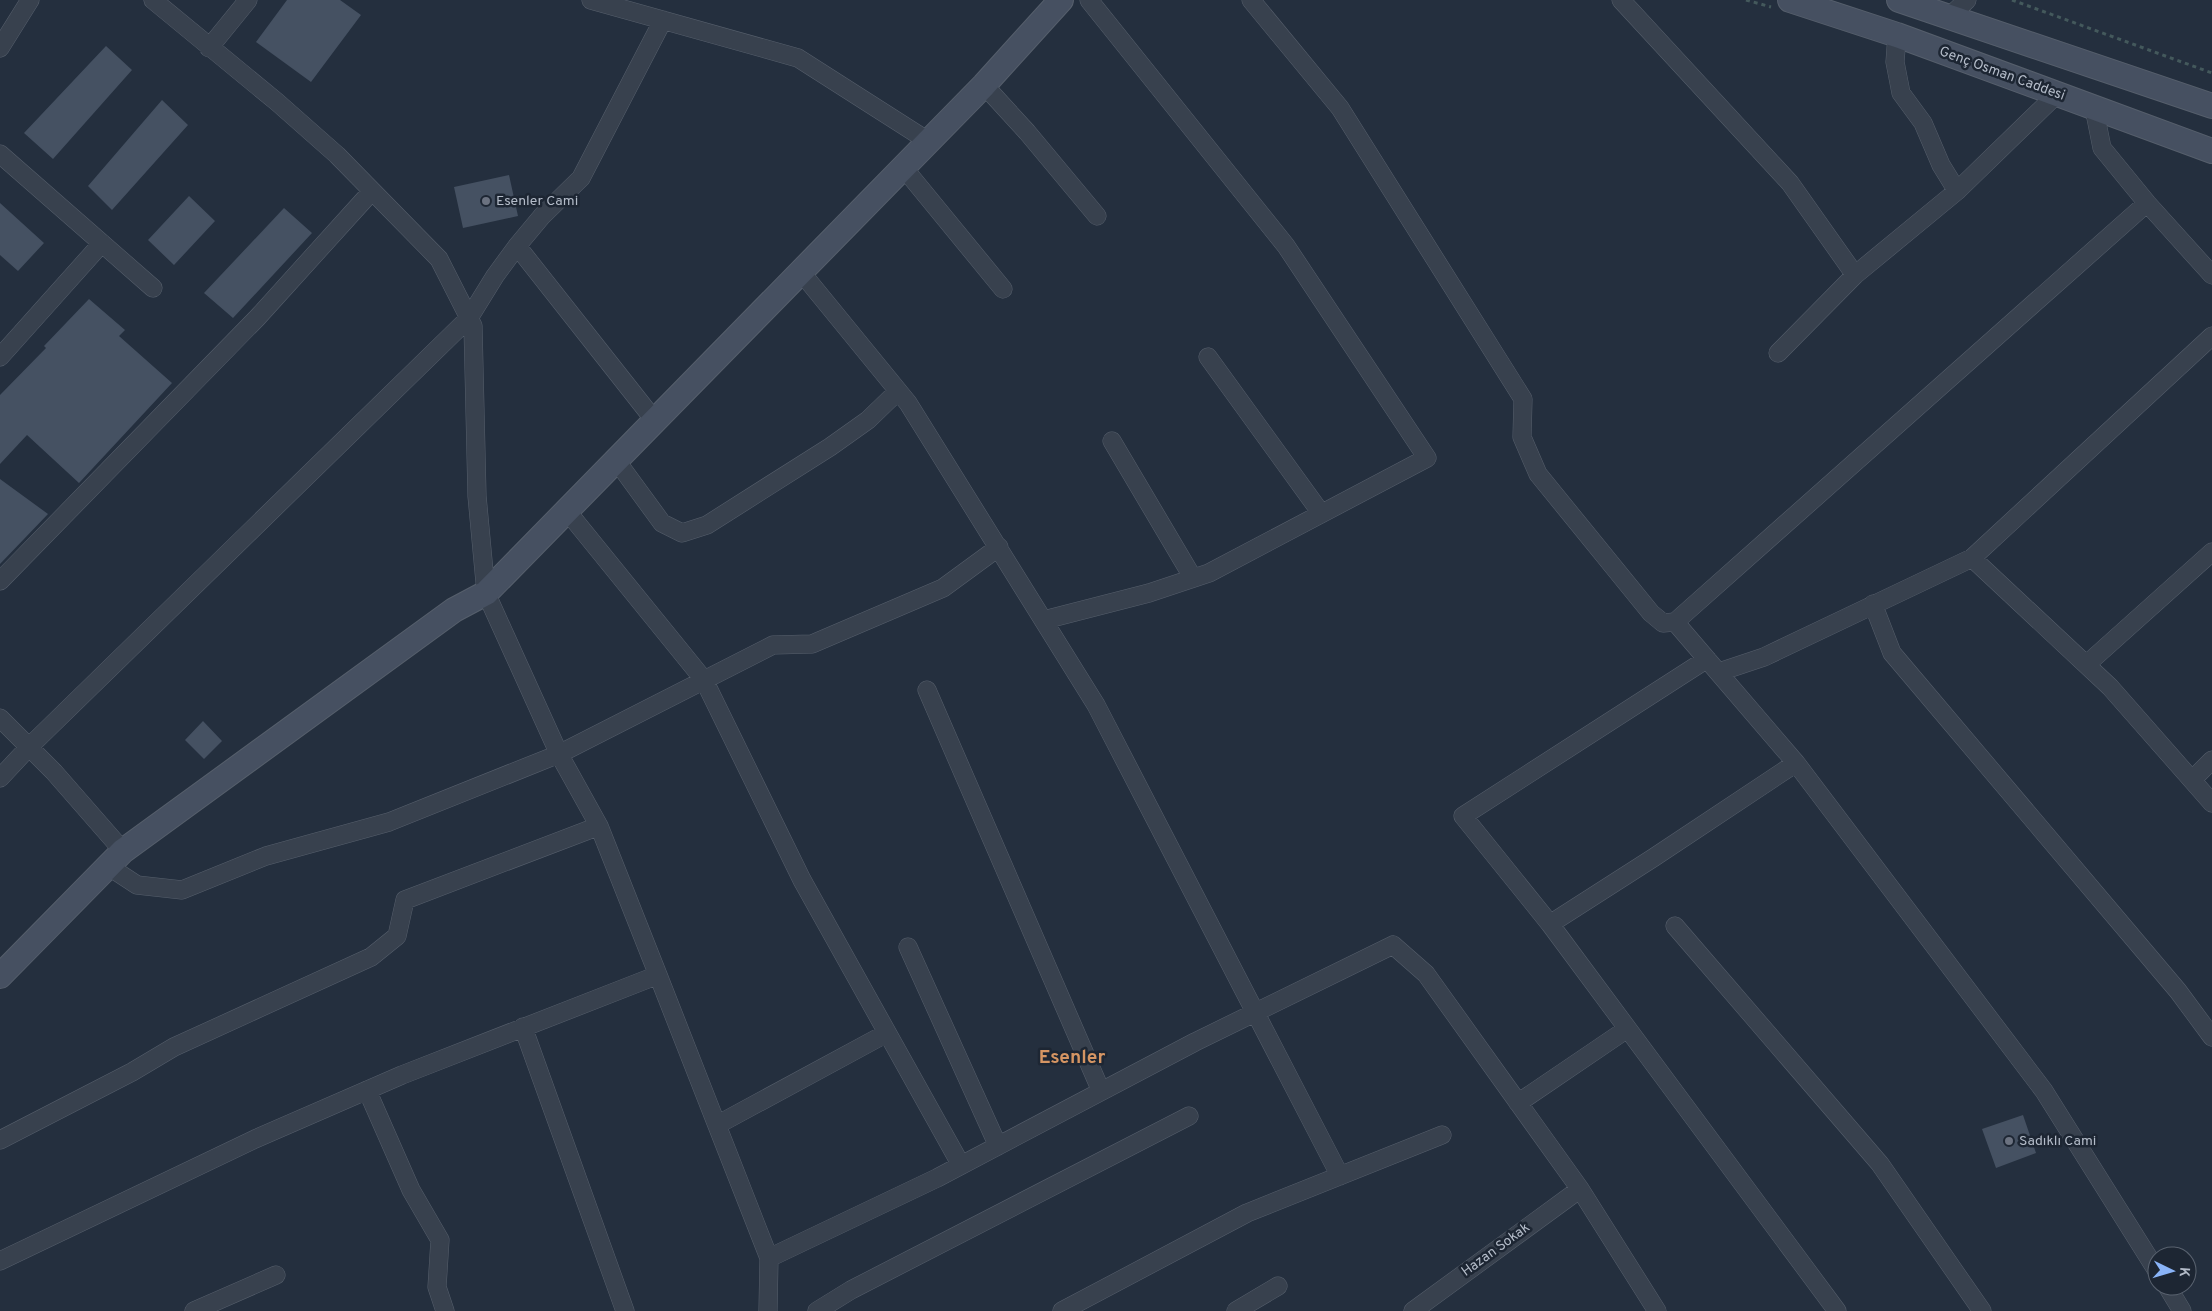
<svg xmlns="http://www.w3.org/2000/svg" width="2212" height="1311" font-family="Overpass,sans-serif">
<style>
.building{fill:#455162}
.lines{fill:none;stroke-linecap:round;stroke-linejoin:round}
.street-casing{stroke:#565f6c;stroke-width:19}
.secondary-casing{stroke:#565f6c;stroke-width:26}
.path{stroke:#44595c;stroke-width:3;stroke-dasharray:4 4;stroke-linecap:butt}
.street{stroke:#38414e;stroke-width:18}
.secondary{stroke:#465061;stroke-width:24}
.worship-dot{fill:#6b7280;stroke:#1d2633;stroke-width:2}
.labels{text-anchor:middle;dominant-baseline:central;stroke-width:5;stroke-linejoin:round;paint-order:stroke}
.street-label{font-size:14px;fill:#b4bcc9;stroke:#1d2633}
.poi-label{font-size:14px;fill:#b4bcc9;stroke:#1d2633;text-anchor:start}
.district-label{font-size:19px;font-weight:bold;fill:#d59563;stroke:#1d2633}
</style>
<rect width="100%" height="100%" fill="#242f3e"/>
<path class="building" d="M 287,0 L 340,0 L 361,15 L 311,82 L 256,42 Z
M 106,46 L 132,70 L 53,159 L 24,133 Z
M 162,100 L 188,125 L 112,210 L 88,186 Z
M 509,175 L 518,216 L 463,228 L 454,187 Z
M 189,196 L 215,221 L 174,265 L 148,240 Z
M 0,203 L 44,243 L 18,271 L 0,255 Z
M 284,208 L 312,233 L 233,318 L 204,293 Z
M 89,299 L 125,330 L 119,336 L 172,383 L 79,483 L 27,435 L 0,464 L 0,395 L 46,348 L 44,346 Z
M 0,479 L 48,514 L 0,564 Z
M 203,721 L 222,741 L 204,759 L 185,740 Z
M 2023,1115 L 2036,1153 L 1996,1168 L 1982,1129 Z"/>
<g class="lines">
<g class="street-casing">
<path id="street" d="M 153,0 L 277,102 L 337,155 L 439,259 L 469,318 L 473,326 L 477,496 L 486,593 L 559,754 L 599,826 L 658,975 L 769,1258 L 768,1311
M 591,0 L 798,58 L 928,141
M 1251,0 L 1340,108 L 1523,399 L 1522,437 L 1538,474 L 1651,613 L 1663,623 L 1675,622
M 1621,0 L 1790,183 L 1855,275
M 1949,17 L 1967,0
M 1897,35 L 1895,62 L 1901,93 L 1923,123 L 1941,165 L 1957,191
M 0,48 L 30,0
M 209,48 L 248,0
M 984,85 L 1027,132 L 1097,216
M 2094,108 L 2102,148 L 2147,203 L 2212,275
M 0,154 L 153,288
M 903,167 L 1003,289
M 2147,203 L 1675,622 L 1796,763 L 2044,1091 L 2157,1271
M 517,246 L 655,421
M 801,272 L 908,403 L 1096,705 L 1340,1176
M 2212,336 L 1972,558 L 2110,687 L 2212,803
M 1778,353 L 1855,275 L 1957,191 L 2057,94
M 0,357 L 102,243
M 1208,357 L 1321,513
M 1112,441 L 1193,578
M 616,460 L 662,523 L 682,533 L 707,525 L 830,447 L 868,420 L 898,391
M 567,511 L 704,680 L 802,880 L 961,1165
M 0,581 L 257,318 L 372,191
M 1873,604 L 1892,653 L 2178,991 L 2212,1037
M 1044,620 L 1149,593 L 1209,573 L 1427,458 L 1286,246 L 1089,0
M 1707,659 L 1463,816 L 1550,924 L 1837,1311
M 2087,664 L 2212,552
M 1719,672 L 1764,657 L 1972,558
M 927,690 L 1101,1091
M 0,718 L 54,772 L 123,851
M 0,778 L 29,747 L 469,318 L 495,276 L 517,246 L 542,216 L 581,178 L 663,20
M 2192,780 L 2212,760
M 108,866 L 137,885 L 182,890 L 266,856 L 389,822 L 559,754 L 773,645 L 812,644 L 943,588 L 999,547
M 1550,924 L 1653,858 L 1796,763
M 1675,926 L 1880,1164 L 1982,1311
M 908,947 L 998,1146
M 523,1027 L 625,1311
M 367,1090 L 411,1190 L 440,1240 L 437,1287 L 445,1311
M 1518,1103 L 1627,1029
M 717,1125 L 887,1033
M 0,1140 L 132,1072 L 174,1047 L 371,957 L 397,936 L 405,900 L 599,826
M 769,1258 L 937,1178 L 1195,1042 L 1393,945 L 1426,974 L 1580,1189 L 1657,1311
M 0,1261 L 255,1139 L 402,1075 L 658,975
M 2167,1286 L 2182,1311
M 194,1311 L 276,1275
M 817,1311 L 851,1290 L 1189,1116
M 1062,1311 L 1247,1213 L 1442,1135
M 1236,1311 L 1278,1286
M 1413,1311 L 1580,1189"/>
</g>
<g class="secondary-casing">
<path id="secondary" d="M 1790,0 L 1897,35 L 2212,151
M 1899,0 L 2212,106
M 0,976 L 123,851 L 454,610 L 486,593 L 984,85 L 1061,0"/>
</g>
<path class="path" d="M 1746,0 L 1771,7
M 2012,0 L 2212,73"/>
<use href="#street" class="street"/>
<use href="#secondary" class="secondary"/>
</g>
<g class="worship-dot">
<circle cx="486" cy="201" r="5"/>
<circle cx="2009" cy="1141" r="5"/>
</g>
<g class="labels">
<g class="street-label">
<text transform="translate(2002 74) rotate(20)">Genç Osman Caddesi</text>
<text transform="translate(1496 1250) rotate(-36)">Hazan Sokak</text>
</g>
<g class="poi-label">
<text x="496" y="201">Esenler Cami</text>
<text x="2019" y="1141">Sadıklı Cami</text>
</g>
<g class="district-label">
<text x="1072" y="1058">Esenler</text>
</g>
</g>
<g transform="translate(2172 1271) rotate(95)"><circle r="24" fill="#1d2633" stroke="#59626f"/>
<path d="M0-4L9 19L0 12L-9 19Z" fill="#8ab4f8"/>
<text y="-8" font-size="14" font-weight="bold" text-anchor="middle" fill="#b4bcc9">K</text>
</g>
</svg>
